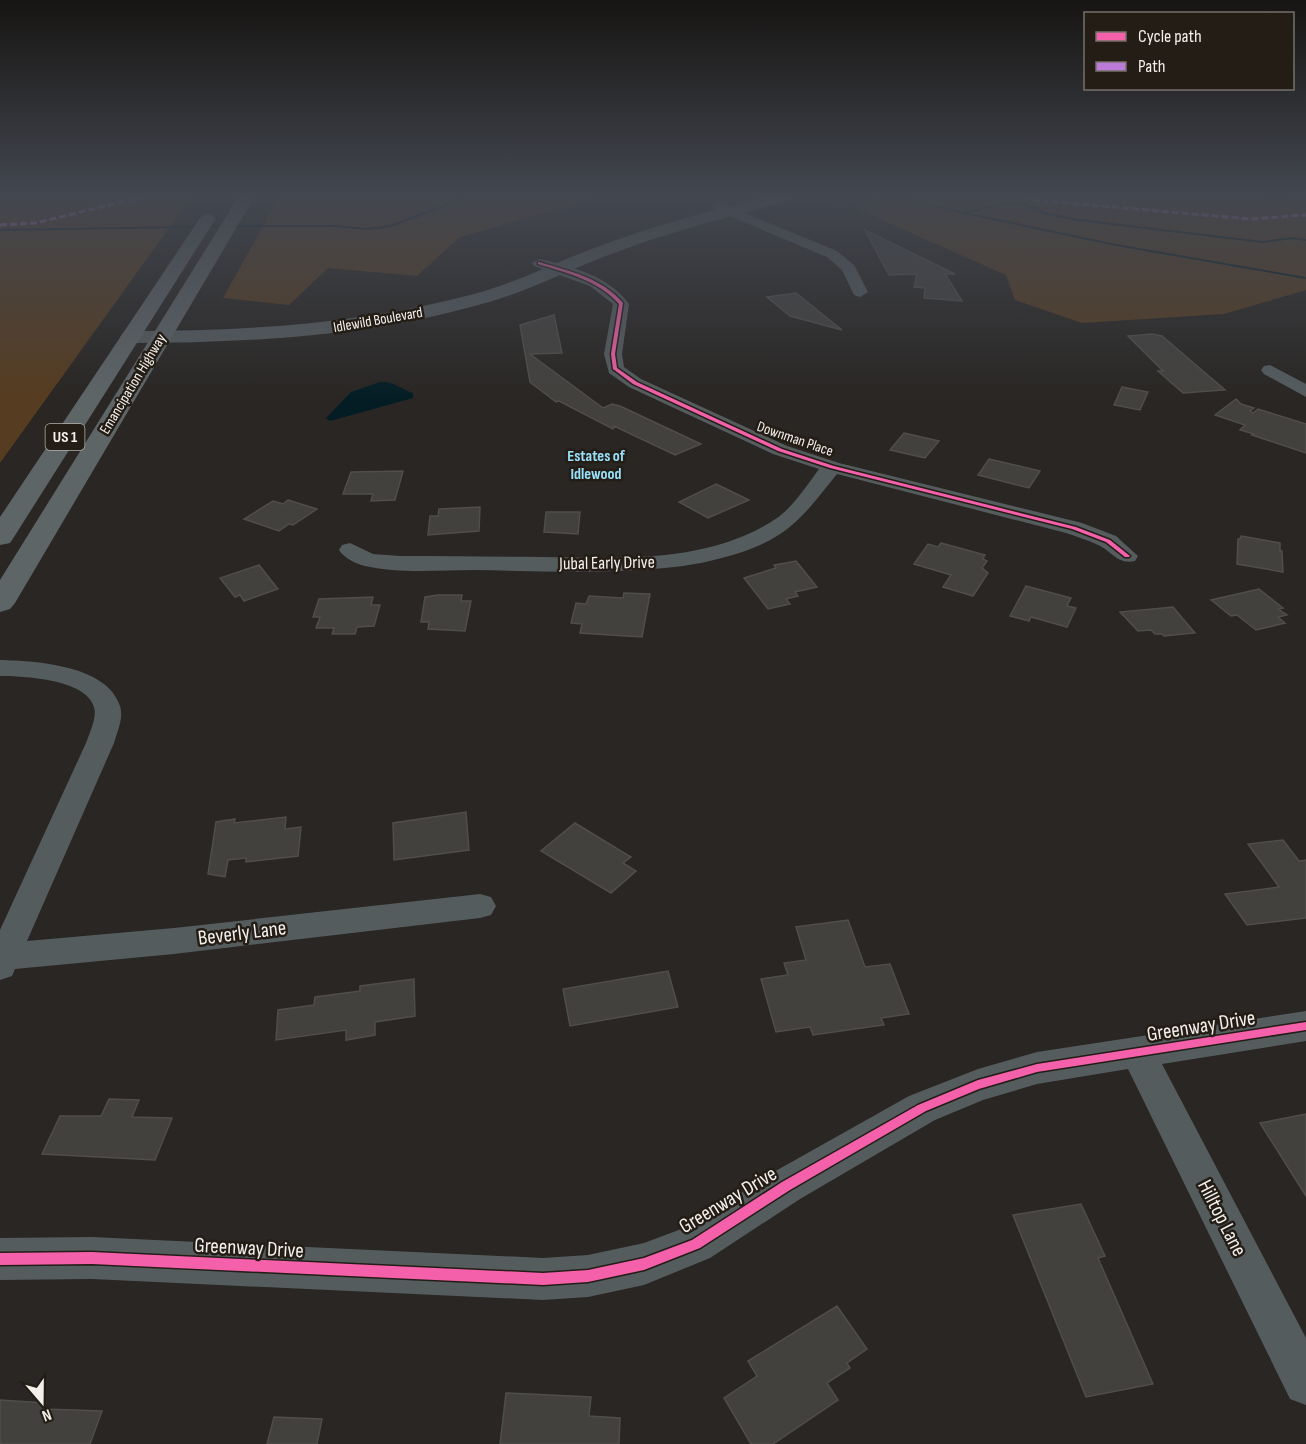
<svg xmlns="http://www.w3.org/2000/svg" width="1306" height="1444" font-family="'Sofia Sans Condensed',sans-serif">
<style>
.green{fill:#563c20}
.water{fill:#041d25}
.lines{fill:none;stroke-linecap:round;stroke-linejoin:round}
.stream{fill:#041d25;fill-rule:evenodd}
.building{fill:#43413e;stroke:#504d4a;stroke-width:1.5}
.minor{fill:#555c5e;fill-rule:evenodd}
.tertiary{fill:#555c5e;fill-rule:evenodd}
.primary{fill:#5e6567;fill-rule:evenodd}
.quiet{stroke:#bd7bd9;stroke-width:3;stroke-dasharray:7 3;stroke-linecap:butt}
.cycleway-casing{stroke:#231d16;stroke-width:3}
.cycleway{fill:#f560ab;fill-rule:evenodd}
.labels{text-anchor:middle;dominant-baseline:central;stroke-width:5;stroke-linejoin:round;paint-order:stroke}
.far-street-label{font-size:15px;fill:#f3efeb;stroke:#231d16}
.shield{fill:#231d16;stroke:#b5b0ab;stroke-width:1.5}
.shield-label{font-size:16px;font-weight:bold;fill:#f3efeb}
.far-neighbourhood-label{font-size:16px;font-weight:bold;fill:#99e0fb;stroke:#231d16}
.street-label{font-size:18px;fill:#f3efeb;stroke:#231d16}
.near-street-label{font-size:21px;fill:#f3efeb;stroke:#231d16}
</style>
<rect width="100%" height="100%" fill="#292623"/>
<path class="green" d="M 0,196 L 192,196 L 0,463 Z
M 280,196 L 605,196 L 460,237 L 417,276 L 328,268 L 289,305 L 223,298 Z
M 876,196 L 1194,196 L 1285,200 L 1306,196 L 1306,290 L 1224,314 L 1082,323 L 1015,300 L 1006,275 L 859,210 Z"/>
<path class="water" d="M 380,382 C 394,381 401,389 413,393 L 413,398 L 330,421 L 326,418 L 351,392 Z"/>
<g class="lines">
<path class="stream" d="M 465,196 L 471,196 L 392,227 L 368,230 L 333,227 L 248,227 L 0,231 L 0,229 L 248,225 L 333,225 L 368,228 L 390,225 Z
M 892,197 L 905,198 L 964,212 L 1001,203 L 1025,203 L 1048,213 L 1079,219 L 1262,241 L 1292,237 L 1306,239 L 1306,241 L 1292,239 L 1262,243 L 1079,221 L 1046,215 L 1024,205 L 1001,205 L 969,213 L 1116,244 L 1305,277 L 1306,279 L 1116,246 L 964,214 L 905,200 L 892,199 L 857,205 L 830,201 L 832,200 L 857,203 Z"/>
</g>
<path class="building" d="M 865,230 L 955,274 L 945,274 L 962,301 L 924,298 L 925,288 L 914,287 L 917,274 L 889,275 Z
M 796,293 L 842,330 L 790,316 L 767,297 Z
M 554,315 L 562,353 L 530,354 L 603,408 L 612,404 L 620,406 L 701,444 L 675,455 L 614,426 L 613,429 L 559,401 L 556,402 L 530,382 L 520,325 Z
M 1152,334 L 1162,336 L 1225,390 L 1183,393 L 1158,371 L 1163,371 L 1128,336 Z
M 1122,387 L 1148,392 L 1140,410 L 1114,405 Z
M 1236,399 L 1241,404 L 1254,408 L 1250,411 L 1253,413 L 1258,409 L 1306,424 L 1306,453 L 1252,435 L 1254,434 L 1240,430 L 1245,425 L 1215,415 Z
M 904,433 L 939,441 L 925,458 L 890,450 Z
M 989,459 L 1040,471 L 1029,488 L 978,475 Z
M 403,471 L 395,500 L 371,501 L 373,494 L 343,494 L 351,472 Z
M 716,484 L 749,500 L 708,518 L 679,502 Z
M 288,500 L 317,509 L 293,525 L 289,524 L 279,531 L 244,519 L 273,501 L 283,504 Z
M 480,507 L 479,531 L 428,535 L 430,516 L 438,516 L 439,509 Z
M 546,512 L 580,512 L 578,534 L 544,532 Z
M 1241,536 L 1280,543 L 1280,551 L 1282,551 L 1283,572 L 1237,564 L 1238,539 L 1240,539 Z
M 941,543 L 985,555 L 983,559 L 987,561 L 982,568 L 988,573 L 973,596 L 943,587 L 951,575 L 914,564 L 928,544 L 938,547 Z
M 796,561 L 817,587 L 795,592 L 798,596 L 786,599 L 790,604 L 768,609 L 744,578 L 776,568 L 774,565 Z
M 259,565 L 278,589 L 244,601 L 240,595 L 235,597 L 220,578 Z
M 1026,586 L 1071,598 L 1067,606 L 1076,608 L 1067,627 L 1031,617 L 1029,621 L 1010,616 Z
M 1259,589 L 1283,608 L 1278,609 L 1287,615 L 1278,617 L 1285,623 L 1256,630 L 1237,615 L 1231,616 L 1211,600 Z
M 624,593 L 650,594 L 642,637 L 580,633 L 582,624 L 571,623 L 576,603 L 586,604 L 589,596 L 623,598 Z
M 438,595 L 462,595 L 461,601 L 471,601 L 465,631 L 428,629 L 429,622 L 421,622 L 425,597 Z
M 373,597 L 371,605 L 380,605 L 374,626 L 357,627 L 355,634 L 332,634 L 334,628 L 316,628 L 320,617 L 313,617 L 319,599 Z
M 1173,607 L 1195,633 L 1164,636 L 1162,634 L 1155,634 L 1151,630 L 1138,631 L 1120,612 Z
M 466,812 L 469,850 L 394,860 L 393,823 Z
M 286,817 L 285,829 L 301,827 L 298,856 L 246,862 L 246,858 L 228,860 L 225,877 L 208,874 L 216,822 L 235,819 L 234,823 Z
M 575,823 L 631,857 L 623,863 L 636,871 L 611,893 L 541,851 Z
M 1283,840 L 1299,861 L 1306,860 L 1306,918 L 1247,925 L 1225,894 L 1279,887 L 1248,844 Z
M 848,920 L 865,967 L 890,964 L 909,1014 L 881,1018 L 884,1025 L 813,1035 L 810,1027 L 776,1032 L 761,979 L 788,975 L 784,963 L 806,960 L 796,927 Z
M 668,971 L 678,1007 L 570,1026 L 563,989 Z
M 414,979 L 415,1016 L 375,1022 L 375,1035 L 346,1040 L 346,1030 L 276,1040 L 278,1010 L 314,1005 L 315,997 L 360,991 L 360,986 Z
M 109,1099 L 139,1100 L 132,1117 L 172,1118 L 155,1160 L 42,1154 L 60,1116 L 101,1116 Z
M 1306,1114 L 1306,1196 L 1260,1123 Z
M 1081,1204 L 1105,1256 L 1098,1258 L 1153,1384 L 1086,1397 L 1013,1215 Z
M 837,1306 L 867,1349 L 847,1363 L 850,1368 L 827,1383 L 838,1400 L 773,1444 L 751,1444 L 724,1398 L 757,1376 L 748,1361 Z
M 506,1393 L 591,1397 L 589,1416 L 620,1418 L 619,1444 L 500,1444 Z
M 0,1400 L 45,1403 L 43,1409 L 102,1411 L 90,1444 L 0,1444 Z
M 274,1417 L 322,1419 L 317,1444 L 267,1444 Z"/>
<g class="lines">
<path class="minor" d="M 720,203 L 837,251 L 854,265 L 868,292 L 860,297 L 854,295 L 842,270 L 827,257 L 715,210 L 713,207 L 715,204 Z
M 539,259 C 571,266 609,276 629,304 L 622,354 L 624,367 L 641,379 L 787,446 L 839,463 L 1082,523 L 1116,536 L 1138,556 L 1135,561 C 1117,565 1112,551 1098,545 C 1088,540 1077,537 1066,533 L 837,474 C 803,516 790,537 736,554 C 713,561 689,566 665,568 C 602,574 537,571 474,570 C 439,570 400,574 365,566 C 356,564 344,558 339,550 L 342,545 L 350,543 L 373,554 L 400,556 C 447,556 495,557 542,557 C 621,558 709,564 777,518 C 794,506 807,485 819,469 L 773,454 L 629,387 L 609,373 L 604,354 L 613,304 L 590,286 L 534,266 L 532,263 Z
M 1270,365 L 1306,384 L 1306,397 L 1264,374 L 1261,370 L 1264,366 Z
M 0,660 C 36,661 107,665 120,706 C 124,718 117,732 114,743 L 27,941 L 174,928 L 480,894 L 491,897 L 496,906 L 491,915 L 480,918 L 174,954 L 15,969 L 12,976 L 0,980 L 0,930 L 86,743 C 90,732 97,718 94,707 C 86,679 23,676 0,676 Z
M 1306,1011 L 1306,1041 L 1162,1064 L 1306,1338 L 1306,1405 L 1290,1399 L 1128,1069 L 1037,1084 L 983,1100 L 935,1120 L 800,1199 L 710,1258 L 644,1285 L 588,1297 L 543,1300 L 92,1279 L 0,1280 L 0,1238 L 92,1237 L 543,1258 L 588,1255 L 644,1243 L 684,1228 L 772,1173 L 909,1096 L 978,1069 L 1037,1052 Z"/>
<path class="tertiary" d="M 768,196 L 796,196 L 794,199 C 732,216 671,231 611,254 C 570,269 531,290 489,302 C 372,336 251,343 130,343 L 123,341 L 120,337 L 123,333 L 130,331 C 246,331 362,324 474,294 C 516,283 556,262 597,247 C 653,226 710,211 768,196 Z"/>
<path class="primary" d="M 239,196 L 255,196 L 15,603 L 10,609 L 0,612 L 0,580 Z
M 208,213 L 216,218 L 14,537 L 10,543 L 0,545 L 0,517 L 200,218 Z"/>
<path class="quiet" d="M 1023,196 L 1034,200 L 1250,219 L 1306,215
M 0,225 L 35,223 L 147,196"/>
<g class="cycleway-casing">
<path id="cycleway" d="M 539,262 C 569,271 602,278 623,303 L 615,354 L 617,368 L 637,382 L 782,449 L 834,466 L 1076,527 L 1110,540 L 1130,556 L 1129,557 L 1125,557 L 1106,542 L 1072,529 L 830,468 L 778,451 L 633,384 L 613,369 L 611,354 L 619,304 C 598,280 567,273 538,264 L 538,262 Z
M 1306,1022 L 1306,1030 L 1037,1072 L 979,1089 L 926,1111 L 790,1190 L 700,1248 L 644,1270 L 588,1282 L 543,1285 L 92,1264 L 0,1265 L 0,1253 L 92,1252 L 543,1273 L 588,1270 L 644,1258 L 692,1240 L 782,1182 L 918,1105 L 978,1080 L 1037,1064 Z"/>
</g>
<use href="#cycleway" class="cycleway"/>
</g>
<linearGradient id="sky" x2="0" y2="1"><stop stop-color="#171513"/><stop offset="0.49" stop-color="#434750"/><stop offset="1" stop-color="#434750" stop-opacity="0"/></linearGradient>
<rect width="1306" height="399" fill="url(#sky)"/>
<g class="labels">
<g class="far-street-label">
<text transform="translate(378 320) rotate(-10)">Idlewild Boulevard</text>
<text transform="translate(133 384) rotate(-59)">Emancipation Highway</text>
<text transform="translate(795 439) rotate(19)">Downman Place</text>
</g>
<rect class="shield" x="45.5" y="424" width="39" height="26" rx="4.5"/>
<g class="shield-label">
<text x="65" y="437">US 1</text>
</g>
<g class="far-neighbourhood-label">
<text x="596" y="456">Estates of<tspan x="596" dy="18">Idlewood</tspan></text>
</g>
<g class="street-label">
<text transform="translate(607 563) rotate(-1)">Jubal Early Drive</text>
</g>
<g class="near-street-label">
<text transform="translate(242 933) rotate(-7)">Beverly Lane</text>
<text transform="translate(1201 1026) rotate(-9)">Greenway Drive</text>
<text transform="translate(728 1200) rotate(-31)">Greenway Drive</text>
<text transform="translate(1222 1218) rotate(63)">Hilltop Lane</text>
<text transform="translate(249 1248) rotate(3)">Greenway Drive</text>
</g>
</g>
<rect x="1084" y="12" width="210" height="78" fill="#231d16" stroke="#76716b" stroke-width="1.5"/>
<rect x="1096" y="32" width="30" height="9" fill="#f560ab" stroke="#76716b" stroke-width="1.5"/>
<text x="1138" y="42" font-size="18" fill="#f3efeb">Cycle path</text>
<rect x="1096" y="62" width="30" height="9" fill="#bd7bd9" stroke="#76716b" stroke-width="1.5"/>
<text x="1138" y="72" font-size="18" fill="#f3efeb">Path</text>
<g transform="translate(42 1402) rotate(160)" stroke="#231d16" stroke-width="4.5" paint-order="stroke">
<path d="M0-4.5L10 22L0 15L-10 22Z" fill="#f3efeb"/>
<text y="-9" font-size="16" font-weight="bold" text-anchor="middle" fill="#f3efeb">N</text>
</g>
</svg>
